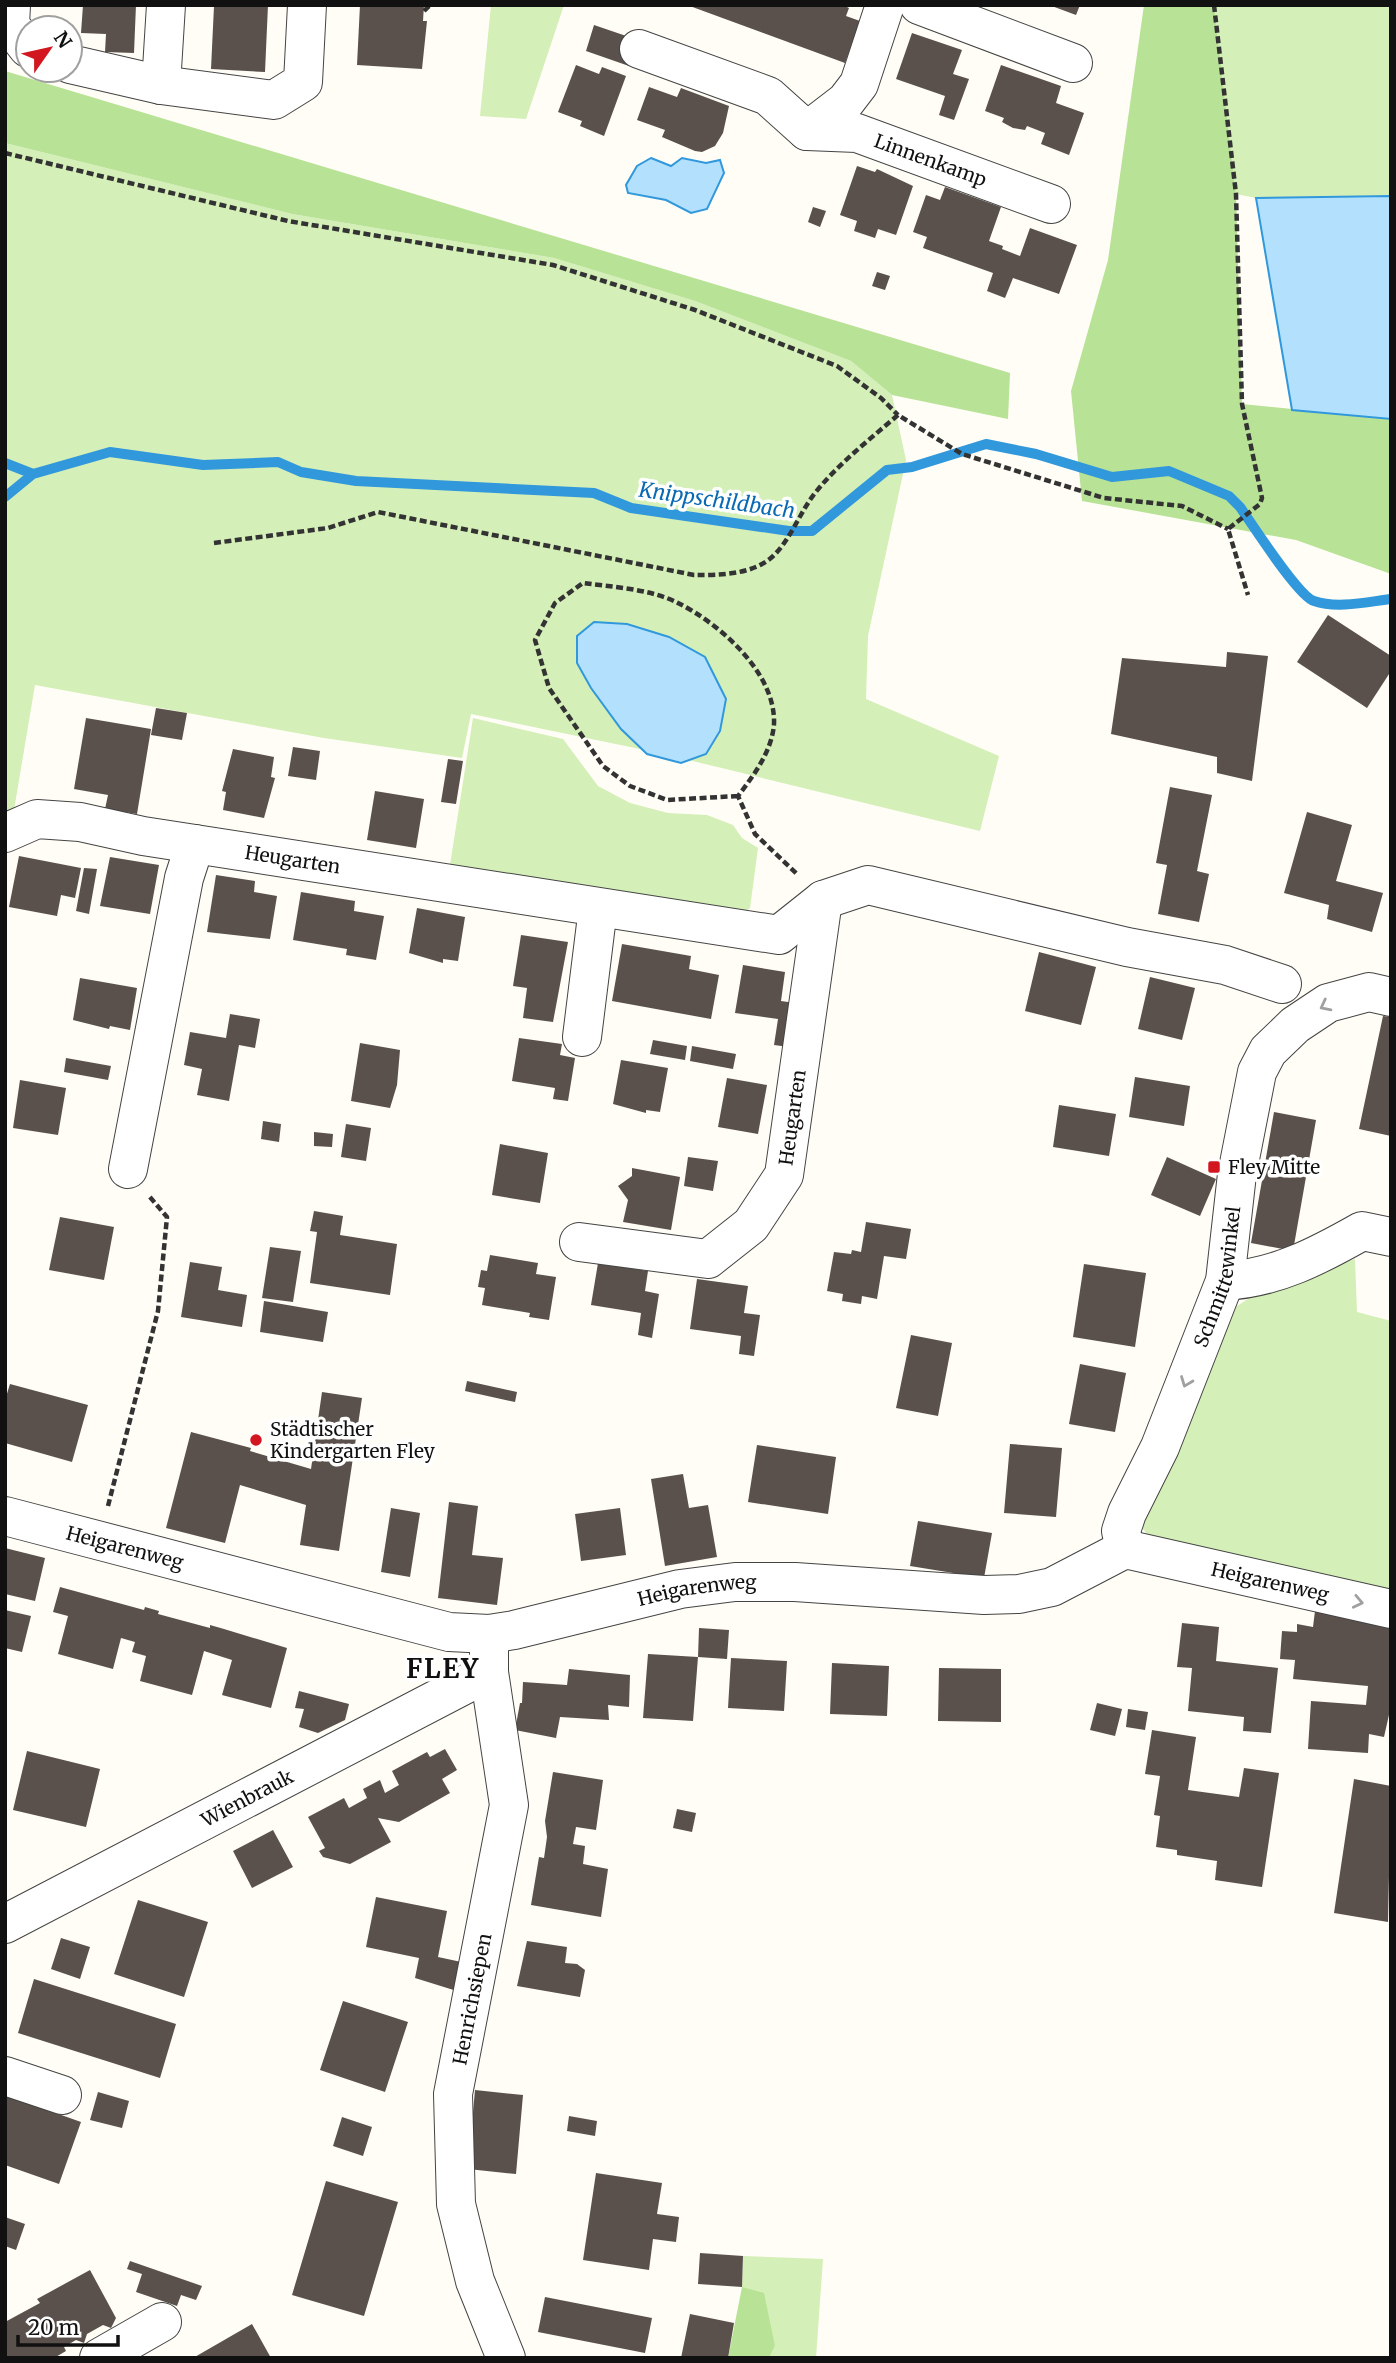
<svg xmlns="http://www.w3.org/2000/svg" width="1396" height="2363" font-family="Merriweather,serif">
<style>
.green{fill:#d5efb8}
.forest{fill:#b8e296}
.water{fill:#b3e1fd;stroke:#3198dc;stroke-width:2}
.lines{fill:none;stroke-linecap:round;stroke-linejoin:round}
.stream{stroke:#3198dc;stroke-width:10}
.building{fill:#5b514c}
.minor-casing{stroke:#444;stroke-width:40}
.path{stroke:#333;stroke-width:4.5;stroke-dasharray:7 3.5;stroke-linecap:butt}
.minor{stroke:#fff;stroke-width:38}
.oneway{stroke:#a0a0a0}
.poi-dot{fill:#d21721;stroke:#fff;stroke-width:2.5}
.labels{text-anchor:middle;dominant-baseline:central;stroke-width:7;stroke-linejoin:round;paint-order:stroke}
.street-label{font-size:19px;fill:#111;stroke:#fff}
.poi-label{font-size:19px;fill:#111;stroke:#fff;text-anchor:start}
.water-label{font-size:21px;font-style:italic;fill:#0a69b3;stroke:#fff}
.district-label{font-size:26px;font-weight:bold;letter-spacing:2px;fill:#111;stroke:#fff}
</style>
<rect width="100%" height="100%" fill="#fffdf5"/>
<path class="green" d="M 491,5 L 564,5 L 526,119 L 480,116 Z
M 1214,5 L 1391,5 L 1391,196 L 1256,198 L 1236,194 Z
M 5,143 L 292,214 L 554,258 L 695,301 L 851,361 L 892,395 L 906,460 L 868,636 L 866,699 L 999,756 L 980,831 L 664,754 L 471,714 L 462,758 L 324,738 L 35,685 L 14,810 L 5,816 Z
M 473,718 L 563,739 L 598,786 L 630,803 L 668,813 L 707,815 L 733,825 L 742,838 L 758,848 L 750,908 L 738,917 L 450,865 Z
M 1355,1259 L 1357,1312 L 1391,1321 L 1391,1593 L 1148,1536 L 1141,1526 L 1231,1310 L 1257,1293 Z
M 743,2256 L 823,2259 L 816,2358 L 769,2358 L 775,2346 L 742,2287 Z"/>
<path class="forest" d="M 1144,5 L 1214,5 L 1236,194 L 1242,404 L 1391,419 L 1391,574 L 1296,540 L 1082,501 L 1071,391 L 1108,260 Z
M 5,71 L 1010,373 L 1008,419 L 892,395 L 851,361 L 695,301 L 554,258 L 292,214 L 5,143 Z
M 742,2287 L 764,2293 L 775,2346 L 769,2358 L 728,2358 Z"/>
<path class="water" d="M 651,158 L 671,166 L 682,158 L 706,163 L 720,160 L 724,173 L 707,209 L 691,213 L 666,200 L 628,193 L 626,185 L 637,166 Z
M 1391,196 L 1391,419 L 1292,410 L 1256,198 Z
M 594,622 L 627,624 L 669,637 L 705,657 L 726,699 L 720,731 L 706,754 L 681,763 L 647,754 L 621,729 L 591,688 L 577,663 L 577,636 Z"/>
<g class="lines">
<path class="stream" d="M 5,463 L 33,474 L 110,452 L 203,465 L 278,462 L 301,472 L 356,481 L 594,493 L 631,508 L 789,531 L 812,531 L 887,470 L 912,467 L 986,444 L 1036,454 L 1112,477 L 1169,471 L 1229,496 L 1240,507 C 1252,524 1298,596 1314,601 C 1337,609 1367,602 1391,599
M 5,497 L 33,474"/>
</g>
<path class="building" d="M 83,5 L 136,5 L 134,53 L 105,52 L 106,34 L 81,33 Z
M 238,5 L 268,5 L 265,72 L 211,69 L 214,6 Z
M 360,5 L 424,5 L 423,21 L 427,21 L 422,69 L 357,65 Z
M 687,5 L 843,5 L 849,8 L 846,16 L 860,21 L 845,63 Z
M 1049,5 L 1080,5 L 1076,15 Z
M 594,25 L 638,40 L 629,66 L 586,51 Z
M 912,33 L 962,50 L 953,74 L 969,79 L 954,120 L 939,115 L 945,96 L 896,79 Z
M 576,65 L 599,74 L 602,67 L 626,76 L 604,136 L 580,126 L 582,121 L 558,112 Z
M 1001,65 L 1061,86 L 1056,103 L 1084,113 L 1069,155 L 1041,144 L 1045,133 L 1027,126 L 1025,130 L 1013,128 L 1002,122 L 1004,118 L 985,111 Z
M 649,87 L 677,97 L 681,88 L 729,106 L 723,133 L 715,146 L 702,152 L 695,151 L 662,137 L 665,130 L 637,120 Z
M 857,166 L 875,172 L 877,169 L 913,186 L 896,235 L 878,229 L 875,238 L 854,231 L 857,221 L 840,215 Z
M 945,187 L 1001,207 L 989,241 L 1003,246 L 1002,249 L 1020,256 L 1030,228 L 1077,245 L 1059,294 L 1013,278 L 1005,298 L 987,291 L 993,273 L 923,248 L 927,237 L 913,232 L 926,195 L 940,200 Z
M 813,207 L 826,211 L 820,227 L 808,222 Z
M 877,272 L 890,276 L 885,290 L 872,286 Z
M 1328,615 L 1391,656 L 1391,671 L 1367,708 L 1297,662 Z
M 1227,652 L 1268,656 L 1252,781 L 1217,773 L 1217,757 L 1111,734 L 1122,658 L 1226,667 Z
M 156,708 L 187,713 L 182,740 L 151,735 Z
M 86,718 L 151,729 L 137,814 L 105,809 L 108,795 L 74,789 Z
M 293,747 L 320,751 L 316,780 L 288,776 Z
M 233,749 L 274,757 L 271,777 L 275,778 L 264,818 L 223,810 L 226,792 L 222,791 Z
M 448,759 L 463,761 L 456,804 L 441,802 Z
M 1170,787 L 1212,795 L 1197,871 L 1209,874 L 1199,922 L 1158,914 L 1167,865 L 1156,863 Z
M 375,791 L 424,799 L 416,848 L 367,840 Z
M 1307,812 L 1352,825 L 1336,881 L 1383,893 L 1372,932 L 1327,919 L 1329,905 L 1284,893 Z
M 19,856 L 81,868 L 75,898 L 61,895 L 57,916 L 9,907 Z
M 110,857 L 159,865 L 150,914 L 100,906 Z
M 84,868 L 97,869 L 89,914 L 76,911 Z
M 216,875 L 255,881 L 254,892 L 277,896 L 270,939 L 207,932 Z
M 301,892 L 355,901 L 354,911 L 384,916 L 376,960 L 346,955 L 347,949 L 293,940 Z
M 417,908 L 465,917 L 458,961 L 443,959 L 443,963 L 409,953 Z
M 521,935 L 568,942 L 553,1022 L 523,1018 L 527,988 L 513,986 Z
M 622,944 L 691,956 L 689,969 L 719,975 L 711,1019 L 612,1001 Z
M 1039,952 L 1096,967 L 1081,1025 L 1025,1011 Z
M 743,965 L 785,972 L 781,1001 L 795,1003 L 789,1047 L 774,1045 L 778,1019 L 735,1013 Z
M 1150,977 L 1195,988 L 1182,1040 L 1138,1029 Z
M 80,978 L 137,988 L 130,1030 L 110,1026 L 109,1029 L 73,1020 Z
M 230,1014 L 260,1019 L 255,1048 L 239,1045 L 229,1101 L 197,1095 L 202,1069 L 184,1065 L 190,1032 L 226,1038 Z
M 1383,1016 L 1391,1017 L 1391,1136 L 1359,1129 Z
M 519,1038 L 562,1044 L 560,1055 L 575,1058 L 568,1101 L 553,1099 L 555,1088 L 512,1081 Z
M 653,1040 L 687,1046 L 685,1060 L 650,1054 Z
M 360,1043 L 400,1050 L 397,1085 L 390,1108 L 351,1101 Z
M 692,1046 L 736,1054 L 733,1069 L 690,1061 Z
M 66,1058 L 111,1066 L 108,1080 L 64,1072 Z
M 621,1060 L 668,1068 L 660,1112 L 646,1110 L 646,1113 L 613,1104 Z
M 1135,1077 L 1190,1086 L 1184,1126 L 1129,1117 Z
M 727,1078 L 767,1085 L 758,1134 L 718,1127 Z
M 20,1080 L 66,1088 L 58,1135 L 13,1128 Z
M 1059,1105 L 1116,1114 L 1109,1156 L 1053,1147 Z
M 1274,1112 L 1316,1120 L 1293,1251 L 1251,1243 Z
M 263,1121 L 281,1124 L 279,1142 L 261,1139 Z
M 346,1124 L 371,1128 L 366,1161 L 341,1157 Z
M 314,1132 L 333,1134 L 332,1147 L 314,1146 Z
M 500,1144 L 548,1153 L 540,1203 L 492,1195 Z
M 688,1157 L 718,1161 L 713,1191 L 684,1186 Z
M 1167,1157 L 1216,1179 L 1200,1216 L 1151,1195 Z
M 632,1168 L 680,1177 L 671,1230 L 623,1222 L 628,1200 L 618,1186 L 632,1176 Z
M 314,1211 L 343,1216 L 340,1235 L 397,1244 L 390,1295 L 310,1283 L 317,1232 L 310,1231 Z
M 60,1217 L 114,1227 L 104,1280 L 49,1270 Z
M 866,1222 L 911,1229 L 906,1259 L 884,1256 L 877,1299 L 862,1296 L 861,1304 L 842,1301 L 843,1294 L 827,1291 L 834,1252 L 851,1254 L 852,1250 L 861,1252 Z
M 270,1247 L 301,1251 L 293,1302 L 262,1298 Z
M 490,1255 L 538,1263 L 536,1274 L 556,1277 L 549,1320 L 529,1317 L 530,1313 L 482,1305 L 485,1288 L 478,1287 L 481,1270 L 487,1271 Z
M 190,1262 L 222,1267 L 218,1290 L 247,1295 L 242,1327 L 181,1317 Z
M 598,1263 L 648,1271 L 645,1291 L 659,1294 L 652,1338 L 638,1335 L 641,1313 L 591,1305 Z
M 1084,1264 L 1146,1273 L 1135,1347 L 1073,1337 Z
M 697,1279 L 748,1286 L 744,1313 L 760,1315 L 754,1356 L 739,1354 L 741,1336 L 690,1329 Z
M 264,1301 L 328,1312 L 323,1342 L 260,1332 Z
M 911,1335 L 952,1343 L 938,1416 L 896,1408 Z
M 1080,1364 L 1126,1373 L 1115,1432 L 1069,1424 Z
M 467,1381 L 517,1392 L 515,1402 L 465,1391 Z
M 10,1384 L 88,1405 L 72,1462 L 5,1443 L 5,1400 Z
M 322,1392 L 362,1398 L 339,1551 L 300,1545 L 306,1505 L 240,1485 L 225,1543 L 166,1528 L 191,1432 L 251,1448 L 250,1451 L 311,1469 Z
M 1010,1444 L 1062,1448 L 1056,1517 L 1004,1513 Z
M 757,1445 L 836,1457 L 828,1514 L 748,1502 Z
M 683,1474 L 689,1508 L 708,1505 L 717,1557 L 665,1566 L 651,1479 Z
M 449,1502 L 478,1506 L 472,1555 L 503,1558 L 497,1605 L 438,1598 Z
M 391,1508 L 420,1513 L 410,1577 L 381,1572 Z
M 620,1508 L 626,1555 L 581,1561 L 575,1514 Z
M 918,1521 L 992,1533 L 984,1578 L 910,1566 Z
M 5,1548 L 45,1558 L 35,1601 L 5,1594 Z
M 60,1587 L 144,1610 L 145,1607 L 159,1611 L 158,1614 L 210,1628 L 210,1625 L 224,1629 L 287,1648 L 271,1708 L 222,1695 L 232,1660 L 204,1651 L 192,1695 L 140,1681 L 146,1656 L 132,1652 L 135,1642 L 121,1638 L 113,1669 L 58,1654 L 68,1616 L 53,1612 Z
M 5,1610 L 31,1616 L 22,1652 L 5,1648 Z
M 1315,1611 L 1391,1628 L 1391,1706 L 1384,1737 L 1369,1734 L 1368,1753 L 1308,1749 L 1311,1701 L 1366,1705 L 1368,1686 L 1293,1679 L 1295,1660 L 1280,1659 L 1282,1631 L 1297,1632 L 1297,1624 L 1313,1627 Z
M 1182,1623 L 1219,1627 L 1216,1661 L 1278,1668 L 1271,1733 L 1243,1731 L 1244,1717 L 1188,1711 L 1192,1668 L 1177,1667 Z
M 699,1628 L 729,1630 L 727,1659 L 698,1657 Z
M 648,1654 L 698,1657 L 693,1721 L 643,1718 Z
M 731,1658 L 787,1661 L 784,1711 L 728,1708 Z
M 832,1663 L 889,1666 L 887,1716 L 830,1714 Z
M 939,1668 L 1001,1669 L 1001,1722 L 938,1721 Z
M 569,1669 L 630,1675 L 629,1707 L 608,1705 L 609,1720 L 560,1717 L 556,1738 L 515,1730 L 520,1703 L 522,1703 L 523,1682 L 567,1685 Z
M 299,1691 L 349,1704 L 345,1720 L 318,1733 L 299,1727 L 304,1709 L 295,1708 Z
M 1097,1703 L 1122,1709 L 1115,1736 L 1090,1730 Z
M 1128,1709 L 1148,1712 L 1145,1730 L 1126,1727 Z
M 1152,1730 L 1196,1737 L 1188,1790 L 1239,1797 L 1244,1768 L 1279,1773 L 1262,1887 L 1215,1880 L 1217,1861 L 1177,1855 L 1177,1850 L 1156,1847 L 1160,1816 L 1154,1815 L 1160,1776 L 1145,1774 Z
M 445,1749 L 457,1770 L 442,1779 L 450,1793 L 399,1822 L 378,1818 L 391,1842 L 350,1864 L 323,1857 L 319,1851 L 325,1848 L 308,1817 L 344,1798 L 349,1808 L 367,1798 L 363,1789 L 380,1780 L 385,1793 L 399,1785 L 392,1771 L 427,1752 L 430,1757 Z
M 27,1751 L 100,1769 L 86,1827 L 13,1810 Z
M 553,1772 L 603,1780 L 596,1830 L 576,1827 L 573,1844 L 585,1846 L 583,1864 L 608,1869 L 601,1917 L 531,1905 L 539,1857 L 544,1858 L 547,1837 L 545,1821 Z
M 1354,1779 L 1391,1786 L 1388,1922 L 1334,1913 Z
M 677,1809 L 696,1813 L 692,1832 L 673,1828 Z
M 273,1830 L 293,1867 L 252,1888 L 233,1851 Z
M 376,1897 L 447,1911 L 438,1957 L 466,1963 L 460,1992 L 415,1978 L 419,1958 L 366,1947 Z
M 138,1900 L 208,1922 L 184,1997 L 114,1974 Z
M 61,1938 L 90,1947 L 80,1979 L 51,1969 Z
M 527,1941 L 567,1947 L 565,1963 L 577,1964 L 585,1970 L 580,1997 L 517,1986 Z
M 34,1979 L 176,2024 L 160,2078 L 18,2033 Z
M 343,2001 L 408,2022 L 385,2092 L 320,2070 Z
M 475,2090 L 523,2095 L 516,2174 L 468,2169 Z
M 98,2092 L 129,2101 L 122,2128 L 90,2120 Z
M 5,2095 L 81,2122 L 59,2184 L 5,2165 Z
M 569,2116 L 597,2121 L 595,2136 L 567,2131 Z
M 342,2117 L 372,2127 L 363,2156 L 333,2146 Z
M 596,2173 L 662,2183 L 657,2214 L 679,2217 L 676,2242 L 653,2239 L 649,2270 L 583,2260 Z
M 326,2181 L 398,2202 L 364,2316 L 292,2295 Z
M 5,2217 L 25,2224 L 16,2250 L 5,2246 Z
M 700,2253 L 743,2256 L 742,2287 L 698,2284 Z
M 130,2261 L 202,2286 L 196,2300 L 181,2295 L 177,2306 L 136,2292 L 142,2274 L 127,2269 Z
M 90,2270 L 116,2318 L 111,2328 L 103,2325 L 87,2334 L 84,2343 L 76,2340 L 64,2347 L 66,2351 L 54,2358 L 5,2358 L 5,2322 L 40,2303 L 37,2299 Z
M 545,2297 L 652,2318 L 645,2353 L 538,2332 Z
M 690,2314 L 734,2323 L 728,2358 L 681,2358 Z
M 252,2324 L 271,2358 L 193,2358 L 226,2339 Z"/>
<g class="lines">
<g class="minor-casing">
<g id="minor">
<path d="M 11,5 L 10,25 L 28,48"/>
<path d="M 919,5 L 1073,63"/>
<path id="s1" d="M 639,49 L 768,96 L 807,131 L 857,133 L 1051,204"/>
<path d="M 70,64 L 161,85 L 274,100 L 303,82 L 307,5"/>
<path d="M 161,85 L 166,5"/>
<path d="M 807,131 L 846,101 L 859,84 L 885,5"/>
<path id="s2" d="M 5,833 L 37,819 L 80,822 L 143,836 L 779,935 L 823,900 L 868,885 L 1127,947 L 1225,965 L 1282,984"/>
<path d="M 582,1037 L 598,908"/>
<path d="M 128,1169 L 184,878 L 195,844"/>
<path id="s3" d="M 579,1242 L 708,1259 L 751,1225 L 784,1175 L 823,900"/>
<path d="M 1225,1281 C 1276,1278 1318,1256 1362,1231 L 1391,1237"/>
<path id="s4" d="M 5,1516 L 449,1632 L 489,1634 L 514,1630 L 680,1589 L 735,1582 L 795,1582 L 984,1595 L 1019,1594 L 1052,1587 L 1125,1549 L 1391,1609"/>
<path id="s5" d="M 1125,1549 L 1121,1531 L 1127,1513 L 1160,1447 L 1225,1281 L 1237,1174 L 1257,1072 L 1268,1051 L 1295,1025 L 1328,1003 L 1369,992 L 1391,997"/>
<path d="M 489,1634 L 489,1672 L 509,1805 L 453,2094 L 456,2204 L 475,2281 L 506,2358"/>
<path id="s6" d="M 5,1924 L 489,1672"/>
<path d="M 5,2076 L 62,2095"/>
<path d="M 99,2358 L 162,2322"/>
</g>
</g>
<path class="path" d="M 1214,5 L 1236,194 L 1242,404 L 1262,498 L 1260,504 L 1228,529 L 1248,595
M 424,11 L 430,5
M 5,153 L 288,221 L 553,265 L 695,310 L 837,366 L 881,398 L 898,415
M 214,543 L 328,528 L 378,512 L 694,575 C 719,575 752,575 772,557 C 790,541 800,512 815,493 C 838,464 869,440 898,415 L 962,454 L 1104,498 L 1182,506 L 1228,529
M 738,796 L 667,800 L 630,786 L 603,766 L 549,688 L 535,640 L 555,603 L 583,583 C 613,587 651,589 678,603 C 720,624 776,673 774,724 C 772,751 754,775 738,796 L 755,834 L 797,874
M 108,1506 L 158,1311 L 167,1217 L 149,1196"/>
<use href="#minor" class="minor"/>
</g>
<defs><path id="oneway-chevron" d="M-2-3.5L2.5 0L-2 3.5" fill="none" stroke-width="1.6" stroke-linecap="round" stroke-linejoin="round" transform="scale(1.75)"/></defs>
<g class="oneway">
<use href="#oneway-chevron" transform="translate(1325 1006) rotate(153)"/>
<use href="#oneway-chevron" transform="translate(1186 1382) rotate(111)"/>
<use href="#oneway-chevron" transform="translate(1358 1602) rotate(12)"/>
</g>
<g class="poi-dot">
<rect x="1207" y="1160" width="14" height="14" rx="3.5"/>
<circle cx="256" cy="1440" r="7"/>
</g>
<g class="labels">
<g class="street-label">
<text stroke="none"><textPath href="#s1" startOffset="318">Linnenkamp</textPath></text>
<text stroke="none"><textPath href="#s2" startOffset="294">Heugarten</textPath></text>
<text stroke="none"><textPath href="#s3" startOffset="303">Heugarten</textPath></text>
<text stroke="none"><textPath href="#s5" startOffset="292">Schmittewinkel</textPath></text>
<text stroke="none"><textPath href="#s4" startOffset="124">Heigarenweg</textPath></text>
<text stroke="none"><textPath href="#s4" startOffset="1300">Heigarenweg</textPath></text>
<text stroke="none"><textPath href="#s4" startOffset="712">Heigarenweg</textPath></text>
<text stroke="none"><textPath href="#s6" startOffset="273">Wienbrauk</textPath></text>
<text transform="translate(472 1999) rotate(-79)">Henrichsiepen</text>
</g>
<g class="poi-label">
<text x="1228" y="1167">Fley Mitte</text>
<text x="270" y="1429">Städtischer<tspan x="270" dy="22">Kindergarten Fley</tspan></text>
</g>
<g class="water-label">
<text transform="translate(717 500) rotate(8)">Knippschildbach</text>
</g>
<g class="district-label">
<text x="443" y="1668">FLEY</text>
</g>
</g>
<rect width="1396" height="2363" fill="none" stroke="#111111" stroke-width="14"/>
<g transform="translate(49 49) rotate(56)"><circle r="33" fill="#ffffff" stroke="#a0a0a0" stroke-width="2"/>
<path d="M0-5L12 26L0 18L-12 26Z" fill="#d21721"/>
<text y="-10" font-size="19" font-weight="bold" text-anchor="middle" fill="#111111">N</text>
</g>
<path d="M18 2335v10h100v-10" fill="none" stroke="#111111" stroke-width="3.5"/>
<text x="28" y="2335" font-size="21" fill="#111111" stroke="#ffffff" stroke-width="5" paint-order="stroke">20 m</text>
</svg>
